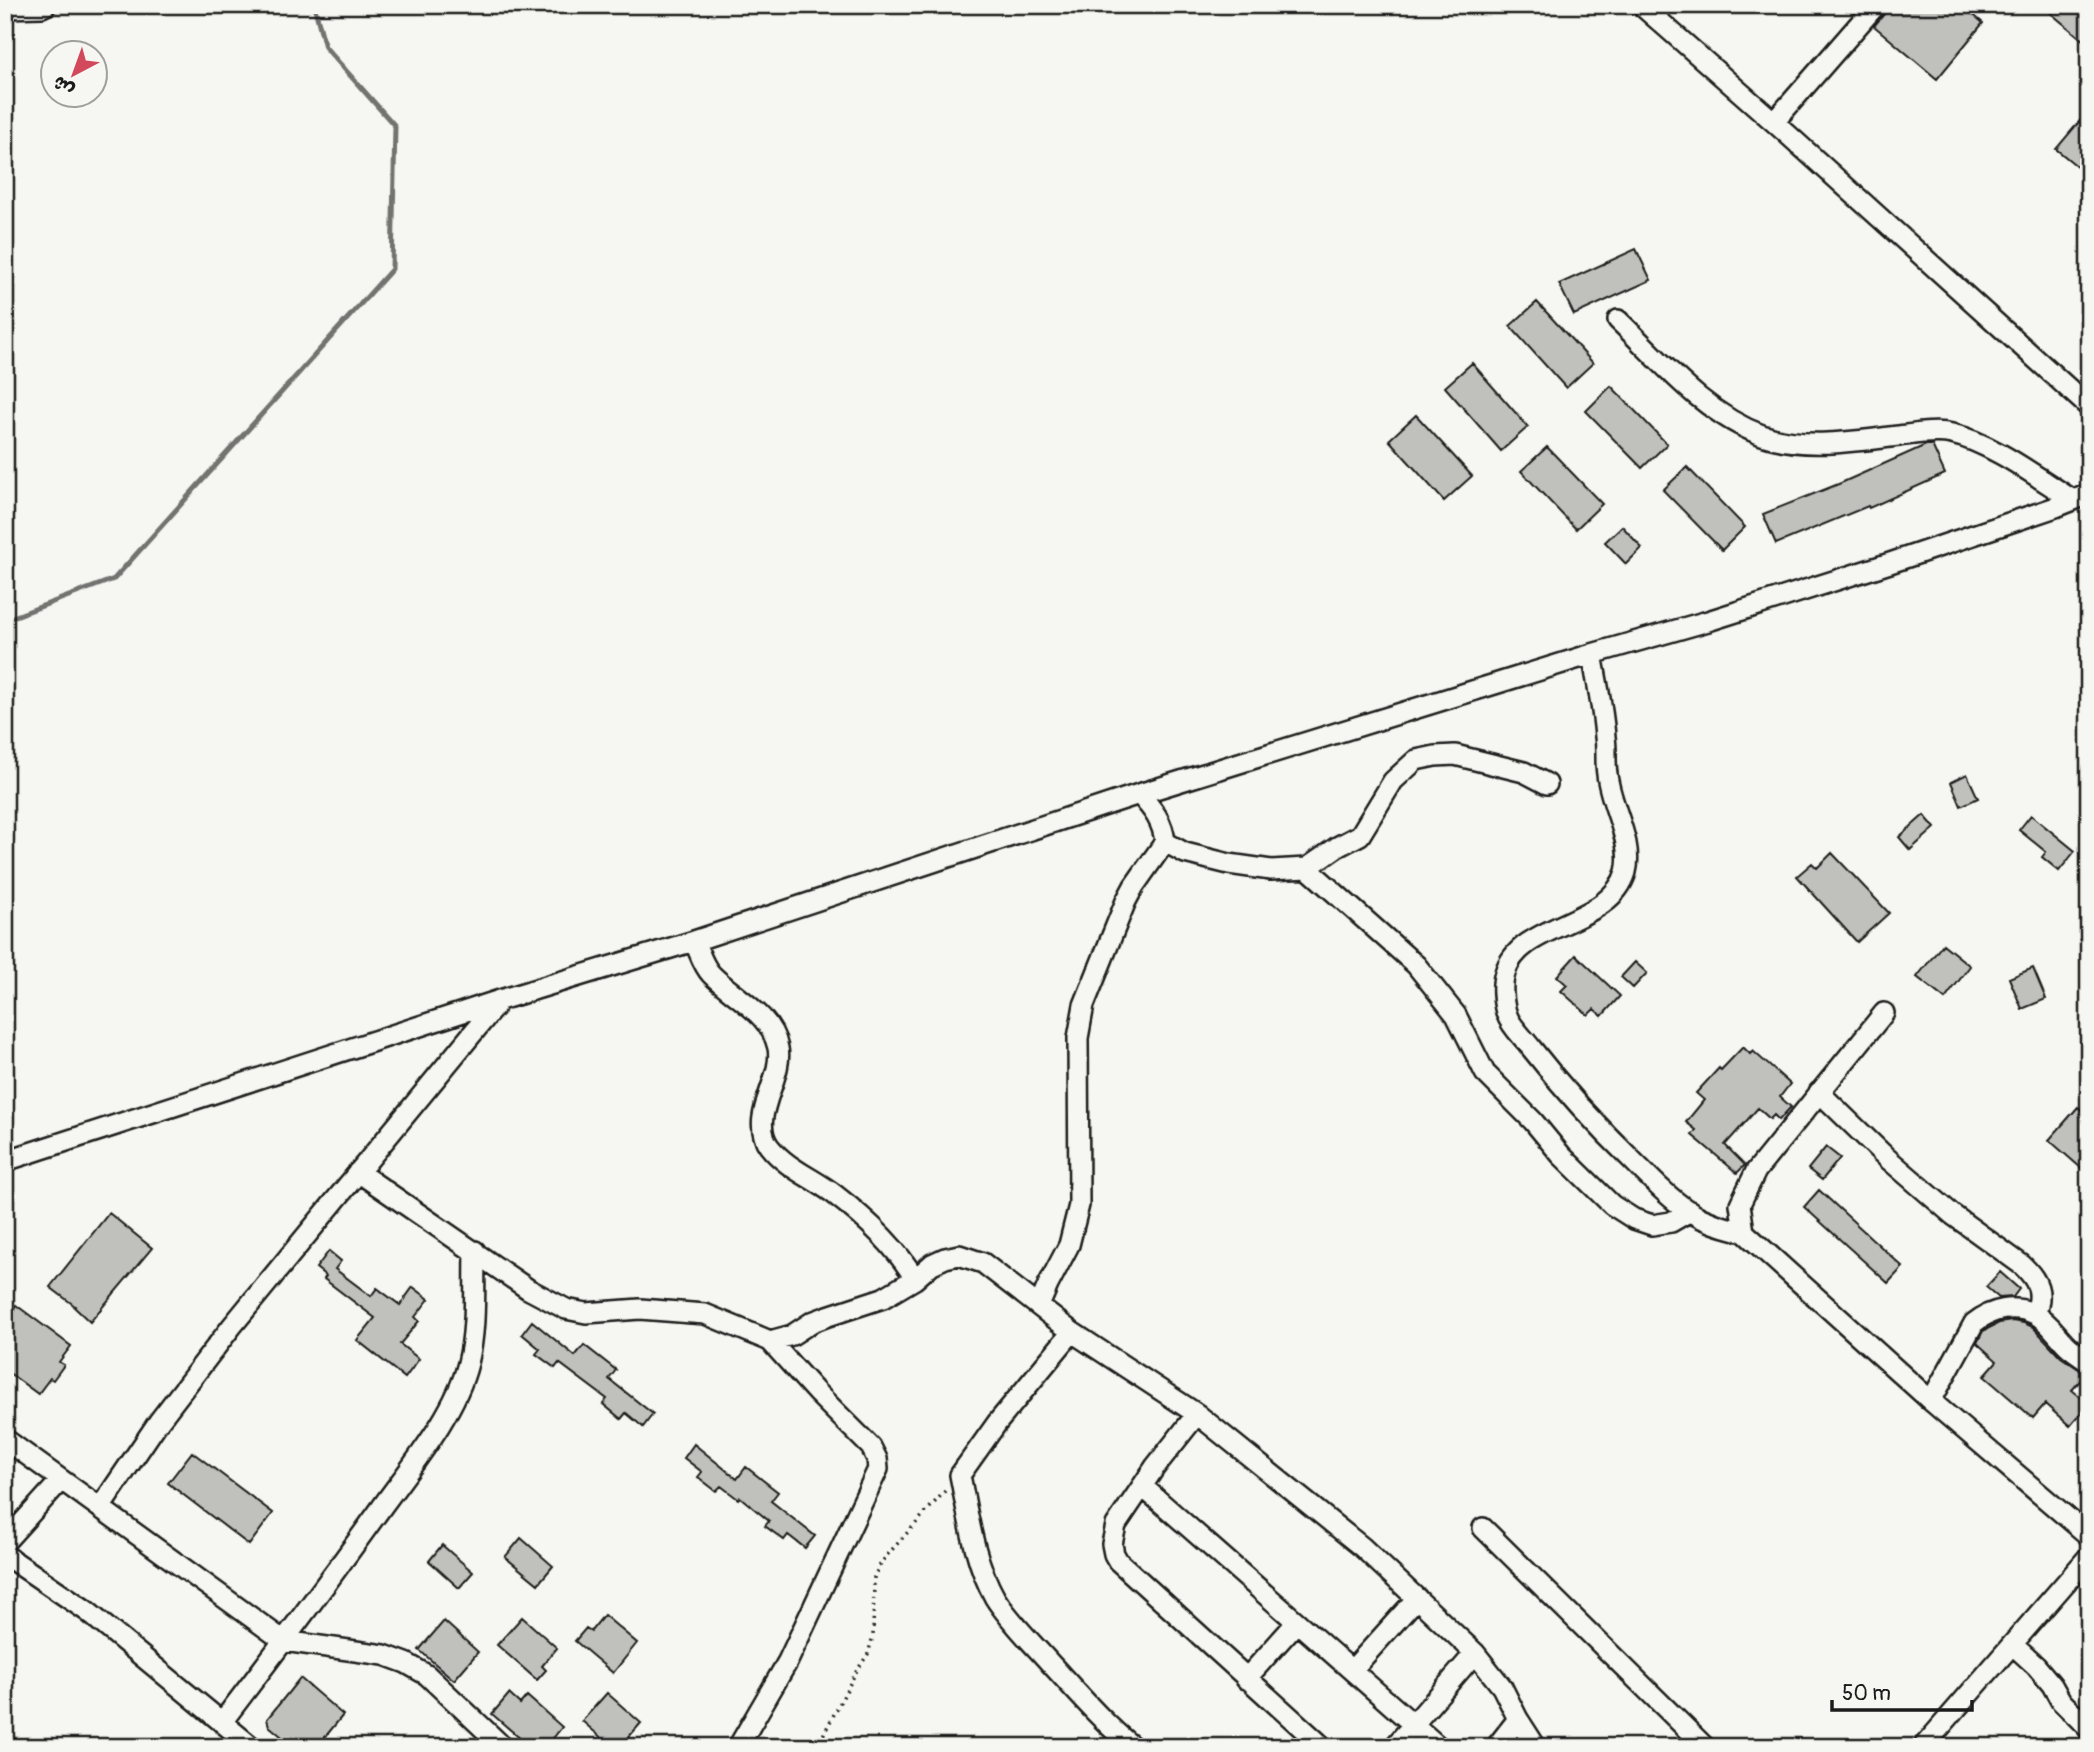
<svg xmlns="http://www.w3.org/2000/svg" width="2094" height="1752" font-family="Pangolin,'Playpen Sans Arabic',sans-serif">
<style>
.lines{fill:none;stroke-linecap:round;stroke-linejoin:round}
.stream{stroke:#727271;stroke-width:5}
.building{fill:#c0c0bd;stroke:#1c1c1c;stroke-width:2}
.minor-casing{stroke:#1c1c1c;stroke-width:24}
.path{stroke:#1c1c1c;stroke-width:3.5;stroke-dasharray:2 5;stroke-linecap:butt}
.minor{stroke:#f6f6f2;stroke-width:19}
</style>
<rect width="100%" height="100%" fill="#f6f6f2"/>
<filter id="ink" filterUnits="userSpaceOnUse"><feTurbulence type="fractalNoise" baseFrequency=".0143" numOctaves="2"/><feDisplacementMap in="SourceGraphic" scale="14" xChannelSelector="R" yChannelSelector="G"/><feConvolveMatrix kernelMatrix="1 2 1 2 8 2 1 2 1" color-interpolation-filters="sRGB"/></filter>
<g filter="url(#ink)">
<g class="lines">
<path class="stream" d="M 5,620 L 114,579 L 392,269 L 395,126 L 325,47 L 314,5"/>
</g>
<path class="building" d="M 1888,5 L 1962,5 L 1983,23 L 1937,79 L 1874,26 L 1885,13 Z
M 2041,5 L 2089,5 L 2089,45 Z
M 2089,110 L 2089,176 L 2056,149 Z
M 1636,249 L 1651,280 L 1574,315 L 1559,284 Z
M 1537,302 L 1593,363 L 1566,388 L 1510,326 Z
M 1472,363 L 1528,427 L 1501,451 L 1445,387 Z
M 1611,386 L 1667,444 L 1642,468 L 1586,411 Z
M 1416,415 L 1472,476 L 1444,501 L 1389,440 Z
M 1926,445 L 1932,445 L 1945,474 L 1869,508 L 1868,506 L 1776,544 L 1763,514 L 1841,483 Z
M 1547,447 L 1602,504 L 1576,529 L 1521,471 Z
M 1687,467 L 1745,527 L 1722,550 L 1663,490 Z
M 1622,526 L 1642,548 L 1626,564 L 1605,542 Z
M 1967,774 L 1978,798 L 1961,806 L 1951,782 Z
M 1924,815 L 1935,828 L 1910,850 L 1899,837 Z
M 2031,815 L 2075,851 L 2059,871 L 2042,857 L 2046,852 L 2019,830 Z
M 1832,853 L 1889,913 L 1857,942 L 1797,876 L 1812,863 L 1817,868 Z
M 1943,944 L 1970,966 L 1945,999 L 1917,977 Z
M 1576,955 L 1620,996 L 1602,1016 L 1594,1009 L 1588,1015 L 1561,991 L 1567,985 L 1557,976 Z
M 1635,962 L 1647,973 L 1633,988 L 1621,977 Z
M 2033,968 L 2046,999 L 2022,1009 L 2009,978 Z
M 1743,1047 L 1750,1054 L 1753,1051 L 1790,1084 L 1780,1097 L 1791,1107 L 1779,1120 L 1774,1115 L 1770,1119 L 1758,1108 L 1725,1145 L 1745,1165 L 1737,1173 L 1692,1135 L 1696,1130 L 1686,1122 L 1704,1100 L 1696,1093 L 1719,1068 L 1721,1070 Z
M 2078,1107 L 2089,1116 L 2089,1175 L 2049,1140 Z
M 1826,1147 L 1840,1158 L 1822,1180 L 1808,1169 Z
M 1819,1190 L 1903,1267 L 1888,1283 L 1804,1207 Z
M 109,1213 L 152,1248 L 90,1322 L 74,1307 L 75,1306 L 50,1287 Z
M 329,1251 L 341,1261 L 335,1269 L 371,1296 L 377,1288 L 400,1305 L 413,1287 L 429,1299 L 415,1317 L 419,1321 L 400,1344 L 419,1359 L 405,1378 L 357,1340 L 375,1318 L 324,1279 L 326,1276 L 316,1268 Z
M 2000,1272 L 2019,1289 L 2013,1297 L 1999,1298 L 1986,1287 Z
M 16,1305 L 71,1346 L 59,1362 L 64,1365 L 53,1380 L 50,1378 L 38,1394 L 5,1370 L 5,1319 Z
M 532,1321 L 575,1356 L 584,1345 L 616,1370 L 609,1379 L 653,1414 L 643,1427 L 626,1413 L 621,1419 L 603,1404 L 607,1399 L 559,1363 L 555,1368 L 536,1354 L 540,1349 L 522,1334 Z
M 2012,1321 L 2024,1323 L 2033,1327 L 2061,1357 L 2086,1374 L 2072,1390 L 2089,1404 L 2070,1426 L 2045,1404 L 2033,1418 L 1984,1376 L 1997,1361 L 1977,1343 L 1983,1331 L 1999,1323 Z
M 694,1444 L 737,1479 L 746,1467 L 778,1492 L 771,1501 L 815,1536 L 805,1548 L 788,1535 L 784,1540 L 765,1526 L 769,1521 L 740,1497 L 738,1499 L 721,1486 L 716,1491 L 698,1477 L 702,1472 L 684,1458 Z
M 192,1452 L 273,1513 L 249,1545 L 168,1483 Z
M 521,1538 L 553,1566 L 538,1584 L 505,1557 Z
M 442,1545 L 473,1572 L 459,1588 L 429,1561 Z
M 604,1615 L 637,1643 L 613,1673 L 575,1641 L 586,1628 L 591,1631 Z
M 522,1617 L 557,1648 L 542,1666 L 546,1670 L 537,1680 L 497,1645 Z
M 444,1621 L 478,1652 L 454,1680 L 419,1650 Z
M 300,1678 L 343,1715 L 317,1747 L 311,1747 L 302,1739 L 294,1747 L 269,1726 L 267,1719 Z
M 607,1693 L 641,1723 L 620,1747 L 612,1747 L 582,1721 Z
M 509,1694 L 520,1704 L 527,1696 L 562,1727 L 546,1747 L 530,1747 L 492,1714 Z"/>
<g class="lines">
<g class="minor-casing">
<path id="minor" d="M 1641,5 L 1774,122 L 2089,407
M 5,8 L 42,7 L 46,5
M 1774,122 L 1876,5
M 1618,320 C 1662,362 1704,414 1762,435 C 1805,450 1855,441 1899,436 C 1915,434 1936,430 1952,434 C 1992,443 2038,478 2073,500
M 1592,654 C 1597,682 1603,709 1605,737 C 1607,750 1605,762 1607,774 C 1610,806 1634,841 1626,872 C 1610,926 1519,922 1505,973 C 1501,985 1503,1004 1507,1015 C 1511,1027 1525,1039 1532,1049 C 1564,1090 1598,1127 1635,1163 C 1652,1180 1669,1198 1690,1212 C 1708,1223 1725,1227 1744,1232 L 1931,1401 L 2089,1536
M 1165,842 L 1185,853 L 1229,864 L 1271,870 L 1307,868 L 1337,847 L 1360,835 L 1393,781 L 1416,760 L 1435,756 L 1455,755 L 1524,772 L 1547,784
M 1307,868 L 1416,965 L 1456,1015 L 1485,1073 L 1533,1121 L 1561,1155 L 1612,1205 L 1634,1219 L 1652,1225 L 1671,1222 L 1690,1211
M 694,941 C 699,951 703,966 711,974 C 733,997 771,1013 778,1048 C 784,1078 748,1117 769,1146 C 786,1168 813,1178 834,1194 C 864,1217 896,1246 915,1279
M 1819,1092 L 1887,1158 L 1953,1215 L 2022,1265 C 2038,1280 2044,1293 2035,1314
M 5,1161 L 500,1000 L 694,941 L 1139,794 L 1592,654 L 1708,621 L 1890,563 L 2056,507 L 2089,494
M 358,1172 L 528,1289 L 566,1309 L 586,1313 L 640,1309 L 705,1314 L 770,1341 L 792,1335 L 812,1322 L 828,1316 L 883,1298 L 915,1279 L 932,1264 L 945,1258 L 959,1255 L 983,1263 L 1072,1332 L 1197,1414 L 1362,1547 L 1475,1653 L 1502,1687 L 1518,1719 L 1536,1747
M 1744,1232 L 1740,1204 L 1756,1171 L 1884,1013
M 1039,1306 L 1048,1285 L 1069,1245 L 1079,1205 L 1078,1038 L 1084,1005 L 1126,901 L 1134,886 L 1165,842 C 1163,822 1153,809 1139,794
M 1072,1332 L 997,1423 L 960,1475 C 968,1515 974,1561 995,1598 C 1008,1619 1033,1644 1050,1663 C 1077,1692 1102,1722 1133,1747
M 1931,1401 L 1974,1323 C 1991,1309 2015,1304 2035,1314 C 2048,1321 2057,1335 2067,1345 C 2073,1351 2081,1356 2089,1361
M 1197,1414 L 1155,1467 L 1116,1525 L 1112,1544 L 1114,1554 L 1118,1561 L 1323,1747
M 5,1439 L 284,1641 L 384,1655 L 406,1663 L 427,1675 L 503,1747
M 1142,1486 L 1439,1747
M 100,1508 L 159,1421 L 232,1326 L 500,1000
M 1483,1528 L 1705,1747
M 5,1542 L 61,1480
M 5,1555 L 87,1611 L 252,1747
M 2013,1645 L 2036,1666 L 2052,1685 L 2061,1701 L 2089,1729
M 1352,1670 L 1417,1598
M 1246,1679 L 1297,1622
M 222,1722 C 277,1650 331,1578 384,1504 C 413,1464 456,1412 468,1363 C 477,1327 474,1288 475,1251
M 738,1747 L 788,1661 L 878,1469 L 877,1459 L 871,1447 L 816,1392 L 770,1341
M 1394,1747 L 1475,1653
M 1496,1747 L 1518,1719
M 1923,1747 L 2089,1556"/>
</g>
<path class="path" d="M 817,1747 L 856,1672 L 868,1654 L 873,1636 L 874,1577 L 881,1563 L 889,1553 L 945,1491"/>
<use href="#minor" class="minor"/>
</g>
</g>
<rect width="2094" height="1752" fill="none" stroke="#f6f6f2" stroke-width="28"/>
<rect x="14" y="14" width="2066" height="1724" fill="none" stroke="#1c1c1c" stroke-width="2.5" filter="url(#ink)"/>
<g transform="translate(74 74) rotate(221)"><circle r="33" fill="#f6f6f2" stroke="#9f9f9c" stroke-width="2"/>
<path d="M0-5L12 26L0 18L-12 26Z" fill="#d1495b"/>
<text y="-10" font-size="19" font-weight="bold" text-anchor="middle" fill="#1c1c1c">ش</text>
</g>
<path d="M1832 1700v10h140v-10" fill="none" stroke="#1c1c1c" stroke-width="3.5"/>
<text x="1842" y="1700" font-size="21" fill="#1c1c1c" stroke="#f6f6f2" stroke-width="5" paint-order="stroke">50 m</text>
</svg>
